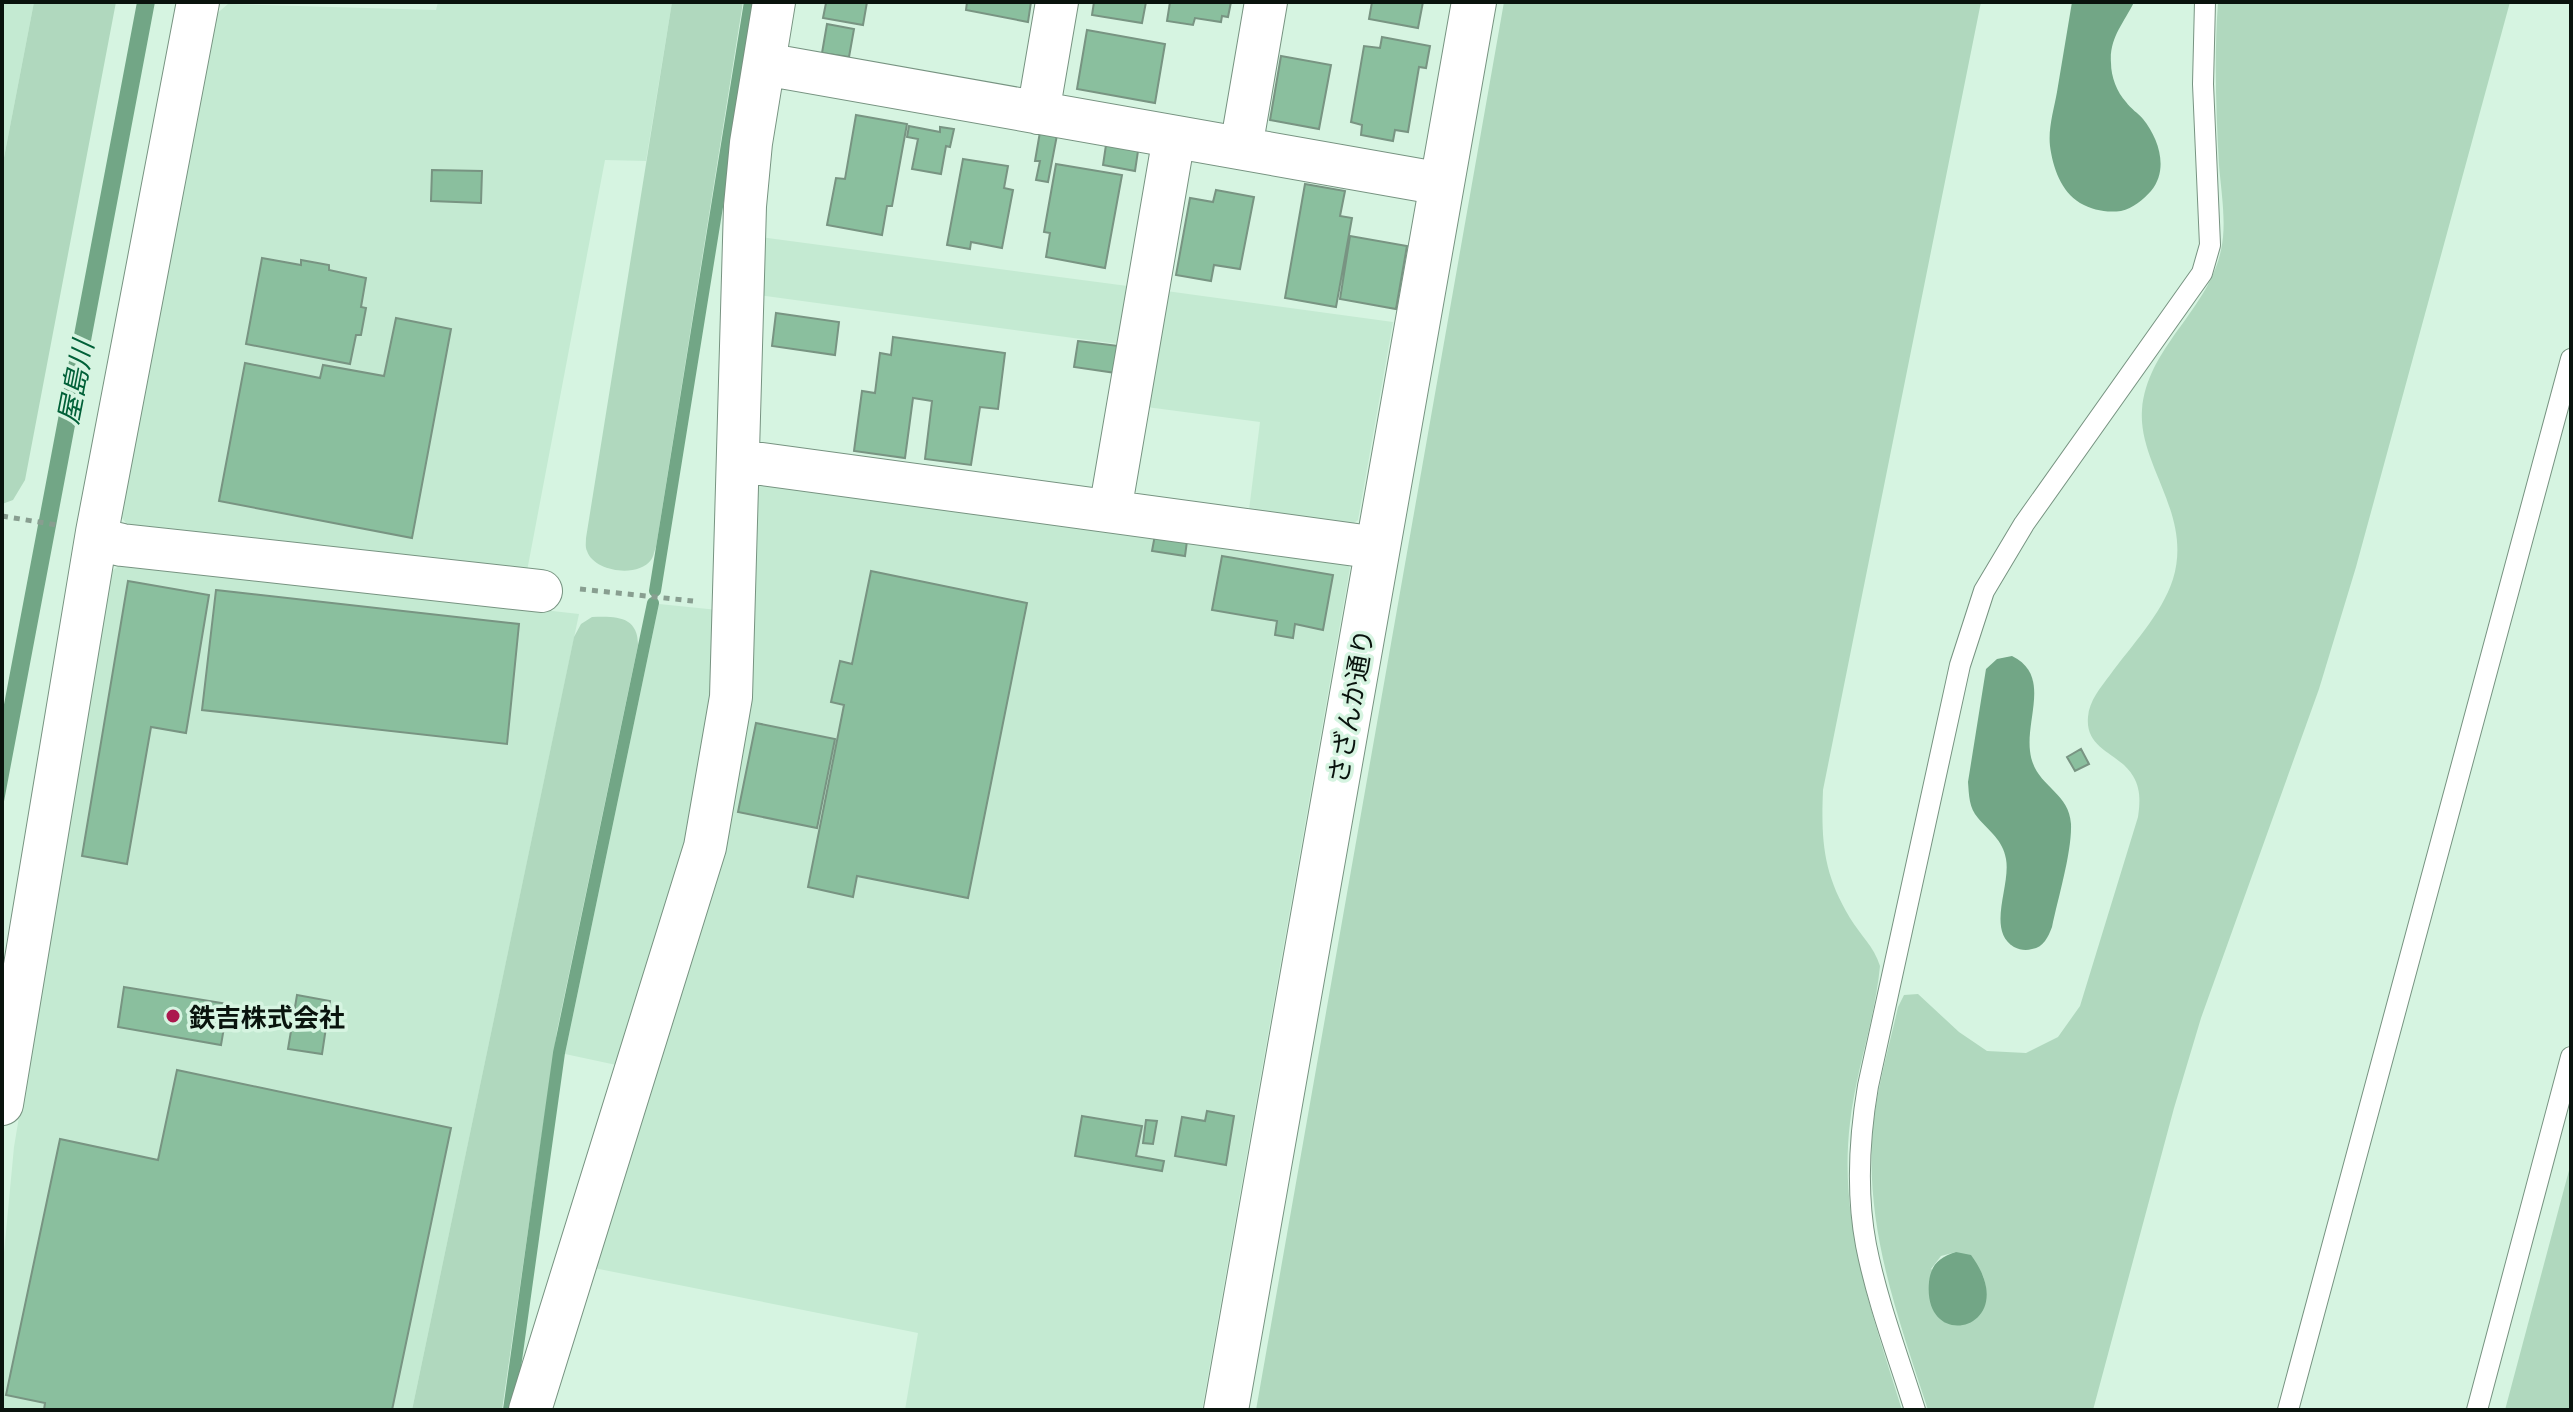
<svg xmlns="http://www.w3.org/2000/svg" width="2573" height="1412" font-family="'Playfair Display','Noto Sans JP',serif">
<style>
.built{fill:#c4ead2}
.green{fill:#b0d8be;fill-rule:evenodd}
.water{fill:#72a686}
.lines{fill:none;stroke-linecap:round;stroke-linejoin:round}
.stream{stroke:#72a686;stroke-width:12}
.building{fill:#8abf9e;stroke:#789482;stroke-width:2}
.lane-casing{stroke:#779381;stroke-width:22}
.street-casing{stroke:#779381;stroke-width:44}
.secondary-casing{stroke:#779381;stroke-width:46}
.path{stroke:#889e90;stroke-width:5;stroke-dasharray:6 6;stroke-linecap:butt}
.lane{stroke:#fff;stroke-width:20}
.street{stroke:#fff;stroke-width:42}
.secondary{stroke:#fff;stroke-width:44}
.poi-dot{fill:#ab194e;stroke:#d6f4e1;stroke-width:3}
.labels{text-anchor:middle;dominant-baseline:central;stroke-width:7;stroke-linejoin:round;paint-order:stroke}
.street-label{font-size:26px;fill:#09130d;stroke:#d6f4e1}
.poi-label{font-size:26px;font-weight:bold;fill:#09130d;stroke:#d6f4e1;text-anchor:start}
.water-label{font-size:28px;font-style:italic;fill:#016038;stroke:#d6f4e1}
</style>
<rect width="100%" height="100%" fill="#d6f4e1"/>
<path class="built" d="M 2,2 L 34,2 L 2,168 Z
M 438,2 L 672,2 L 646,161 L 605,160 L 527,571 L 129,527 L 119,514 L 214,16 L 228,4 L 436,10 Z
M 760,237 L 1135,287 L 1125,345 L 758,295 Z
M 1159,290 L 1393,322 L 1358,520 L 1344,530 L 1248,518 L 1260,422 L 1139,406 Z
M 761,476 L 1340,554 L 1350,568 L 1202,1410 L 905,1410 L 918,1333 L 589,1267 L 651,1072 L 752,484 Z
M 123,563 L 579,614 L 412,1410 L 2,1410 L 2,1274 L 14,1147 L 109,573 Z
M 659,604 L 718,610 L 716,695 L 691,843 L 621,1066 L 565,1054 Z"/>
<path class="green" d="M 34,2 L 116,2 L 25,480 L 13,500 L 2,504 L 2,168 Z
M 672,2 L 743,2 L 656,547 C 654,551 654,556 651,560 C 638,578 594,572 587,551 C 585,547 586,542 586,538 Z
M 1504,2 L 1981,2 L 1823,790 C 1821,841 1823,873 1850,918 C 1860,935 1874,946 1880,966 C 1875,1019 1856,1070 1850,1123 C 1838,1223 1873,1316 1902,1410 L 1256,1410 Z
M 2218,2 L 2510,2 L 2356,567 L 2319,689 L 2201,1018 L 2174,1108 L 2093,1410 L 1928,1410 C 1898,1317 1864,1227 1873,1128 C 1877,1087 1889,1047 1898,1007 L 1904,995 L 1918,994 L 1959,1032 L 1987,1051 L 2026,1053 L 2058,1037 L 2080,1006 L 2138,817 C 2140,803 2141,789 2133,776 C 2120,753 2085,750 2088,717 C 2089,701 2101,687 2110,675 C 2131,646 2162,614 2173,579 C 2193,514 2138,465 2142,410 C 2147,347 2208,311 2221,250 C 2227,224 2221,191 2219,165 C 2216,111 2214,57 2218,2 ZM 1956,1252 C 1980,1268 1987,1271 1986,1301 L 1931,1269 L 1941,1256 Z
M 592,617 C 616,616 638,616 638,645 L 557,1031 L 502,1410 L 412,1410 L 574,637 L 581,624 Z
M 2571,1163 L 2571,1410 L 2505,1410 Z"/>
<path class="water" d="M 137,2 L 155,2 L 2,812 L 2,715 Z
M 2072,2 L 2134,2 C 2124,23 2109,38 2111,63 C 2111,77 2117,92 2126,102 C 2131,109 2138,113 2143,119 C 2159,139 2169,169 2151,191 C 2143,200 2133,208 2121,211 C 2106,213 2093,210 2080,203 C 2061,191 2053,168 2050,146 C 2048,128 2054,109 2057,92 C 2062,62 2067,32 2072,2 Z
M 2012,656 C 2051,675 2026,717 2030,751 C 2034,787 2069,790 2071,824 C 2072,852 2058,898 2052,927 C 2048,937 2044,947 2032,949 C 2026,951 2020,950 2014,947 C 1986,930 2011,886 2006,859 C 2003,840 1989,831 1978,818 C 1969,808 1969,795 1968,782 L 1986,669 L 1997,659 Z
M 1956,1252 L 1971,1255 C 2025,1328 1922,1356 1929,1282 C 1931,1264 1940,1257 1956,1252 Z"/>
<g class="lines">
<path class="stream" d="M 655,591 L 750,2
M 509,1410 L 559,1053 L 653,603"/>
</g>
<path class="building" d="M 820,2 L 867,2 L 863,25 L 823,18 L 826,3 Z
M 967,2 L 1031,2 L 1028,22 L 966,10 Z
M 1094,2 L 1146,2 L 1142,23 L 1092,15 Z
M 1170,2 L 1231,2 L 1228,17 L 1222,16 L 1221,22 L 1195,18 L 1193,25 L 1167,21 Z
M 1372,2 L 1423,2 L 1418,28 L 1369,19 Z
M 827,24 L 854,29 L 849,57 L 822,53 Z
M 1087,30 L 1165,44 L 1155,103 L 1077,89 Z
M 1382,37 L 1430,46 L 1426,68 L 1419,67 L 1408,132 L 1395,130 L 1393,141 L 1361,135 L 1362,125 L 1351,122 L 1364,46 L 1380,48 Z
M 1281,56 L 1331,65 L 1319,129 L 1270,120 Z
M 856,115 L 907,124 L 892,206 L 887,206 L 882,235 L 827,225 L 836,178 L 845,179 Z
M 909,126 L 940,132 L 940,127 L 954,129 L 950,147 L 946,146 L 941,174 L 912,169 L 918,139 L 907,137 Z
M 1040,132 L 1057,135 L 1048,182 L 1036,180 L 1040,161 L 1035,161 Z
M 1106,145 L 1138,151 L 1135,171 L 1103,165 Z
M 963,159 L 1008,166 L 1004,188 L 1013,190 L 1002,248 L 971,242 L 970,249 L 947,245 Z
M 1056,164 L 1122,175 L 1105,268 L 1046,257 L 1050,233 L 1044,232 Z
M 432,170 L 482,171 L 481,203 L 431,201 Z
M 1305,184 L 1345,191 L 1340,216 L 1352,218 L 1336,307 L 1285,298 Z
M 1216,190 L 1254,197 L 1240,269 L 1214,265 L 1211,281 L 1176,275 L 1190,198 L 1213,202 Z
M 1350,236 L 1407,246 L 1396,309 L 1340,299 Z
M 262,258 L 301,265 L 301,260 L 329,265 L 329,270 L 366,278 L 361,307 L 366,308 L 361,335 L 356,335 L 350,364 L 246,344 Z
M 776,313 L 839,322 L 835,355 L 772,346 Z
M 396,318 L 451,329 L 412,538 L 219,501 L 245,363 L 320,378 L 323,365 L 384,376 Z
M 893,337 L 1005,353 L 998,409 L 980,407 L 971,465 L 925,459 L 932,401 L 913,398 L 905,458 L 854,451 L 862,391 L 875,393 L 880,353 L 891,355 Z
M 1078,341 L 1119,346 L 1116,373 L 1074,367 Z
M 1155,535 L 1187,541 L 1185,556 L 1152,551 Z
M 1222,556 L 1333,575 L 1323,630 L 1295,624 L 1293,638 L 1275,635 L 1277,621 L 1212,610 Z
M 871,571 L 1027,603 L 968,898 L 857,876 L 853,897 L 808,887 L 844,705 L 831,702 L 840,661 L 852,664 Z
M 128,581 L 209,595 L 186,733 L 151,727 L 127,864 L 82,856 Z
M 216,590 L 519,624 L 507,744 L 202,710 Z
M 756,723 L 835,739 L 817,828 L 738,812 Z
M 2081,749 L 2089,764 L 2075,771 L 2067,757 Z
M 124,987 L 228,1004 L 221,1045 L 118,1027 Z
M 297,995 L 330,1001 L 322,1054 L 288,1049 Z
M 177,1070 L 451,1128 L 392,1410 L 44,1410 L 45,1403 L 6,1395 L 60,1139 L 158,1160 Z
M 1207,1111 L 1234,1116 L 1226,1165 L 1175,1156 L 1182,1117 L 1205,1121 Z
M 1082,1116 L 1142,1126 L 1136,1156 L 1164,1161 L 1162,1171 L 1075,1156 Z
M 1146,1120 L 1157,1121 L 1153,1144 L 1143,1143 Z"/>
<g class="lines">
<g class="lane-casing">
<path id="lane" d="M 1915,1410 C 1898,1356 1877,1301 1866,1245 C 1856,1192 1859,1139 1868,1086 L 1960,665 L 1984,591 L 2024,524 L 2202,273 L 2210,245 L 2203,84 L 2205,2
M 2288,1410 L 2571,359
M 2477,1410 L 2571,1057"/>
</g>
<g class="street-casing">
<path id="street" d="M 764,64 L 1442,184
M 1038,113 L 1057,2
M 1241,148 L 1266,2
M 738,463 L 762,464 L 1378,548
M 1110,511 L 1174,137
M 97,539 L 122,545 L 541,591
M 2,1104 L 97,532 L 198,2
M 530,1410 L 705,847 L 731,697 L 745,206 L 751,143 L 774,2"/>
</g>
<g class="secondary-casing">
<path id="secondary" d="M 1226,1410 L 1474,2"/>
</g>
<path class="path" d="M 2,516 L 57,525
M 580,589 L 693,601"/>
<use href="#lane" class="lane"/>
<use href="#street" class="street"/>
<use href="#secondary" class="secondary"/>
</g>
<circle class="poi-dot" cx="173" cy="1016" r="8"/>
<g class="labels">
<g class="street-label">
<text transform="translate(1350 706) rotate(-80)">さざんか通り</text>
</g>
<g class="poi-label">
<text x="189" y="1016">鉄吉株式会社</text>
</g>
<g class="water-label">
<text transform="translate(74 382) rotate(-79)">屋島川</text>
</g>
</g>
<rect width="2573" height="1412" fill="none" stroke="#09130d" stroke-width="8"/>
</svg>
